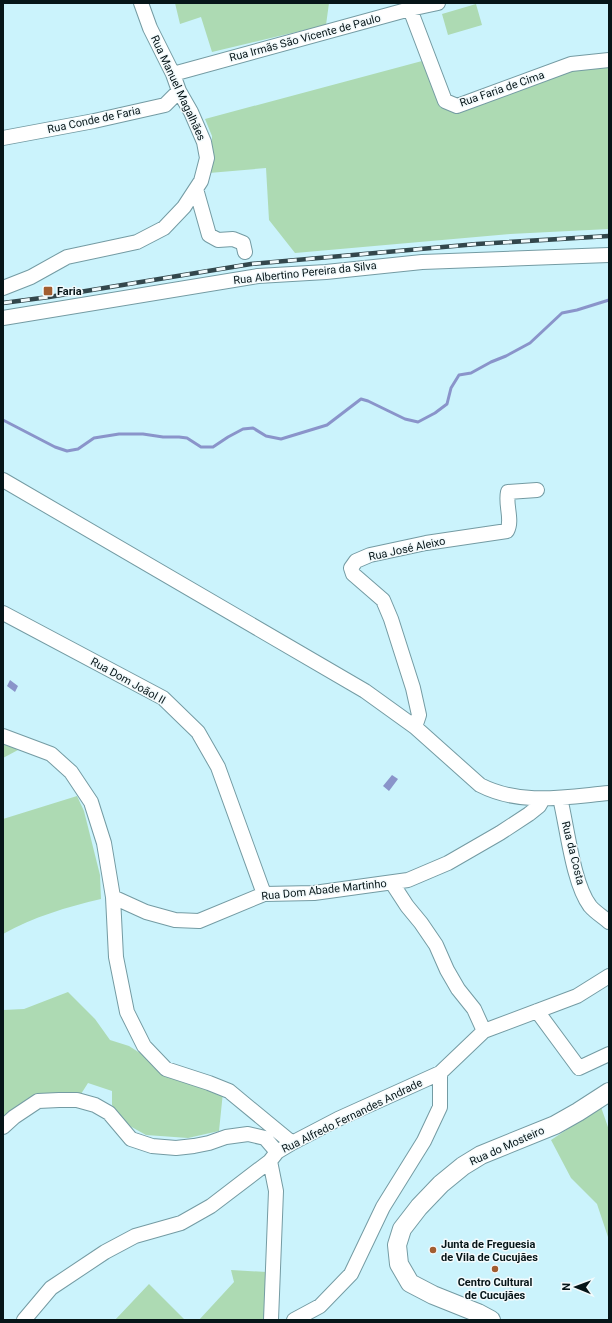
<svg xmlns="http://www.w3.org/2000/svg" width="612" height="1323" font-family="Roboto,sans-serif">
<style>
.green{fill:#addab3}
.water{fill:#8a94ca}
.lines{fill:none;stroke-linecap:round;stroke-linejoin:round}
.stream{stroke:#8a94ca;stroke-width:3}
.minor-casing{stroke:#749ba3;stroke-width:16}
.major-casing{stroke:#749ba3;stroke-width:20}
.minor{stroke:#fff;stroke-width:14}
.major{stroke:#fff;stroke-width:18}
.rail-casing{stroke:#33474c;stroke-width:4.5}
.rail{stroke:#f2fafc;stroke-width:3;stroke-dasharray:9;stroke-linecap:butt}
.poi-dot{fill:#a25d30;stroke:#f2fafc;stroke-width:1.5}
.labels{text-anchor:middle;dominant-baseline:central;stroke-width:3;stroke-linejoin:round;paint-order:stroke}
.street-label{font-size:11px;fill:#061518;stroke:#f2fafc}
.poi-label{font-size:11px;font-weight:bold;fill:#061518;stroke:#f2fafc;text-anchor:start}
</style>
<rect width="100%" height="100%" fill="#cbf3fc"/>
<path class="green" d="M 175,3 L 329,3 L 326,25 L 212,52 L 201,17 L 180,24 Z
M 476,4 L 482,25 L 448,35 L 442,14 Z
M 422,61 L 442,106 L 567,72 L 609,64 L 609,229 L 510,234 L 295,253 L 269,220 L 266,168 L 209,173 L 212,157 L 212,136 L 205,119 Z
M 3,743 L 18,750 L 3,758 Z
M 77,796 L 84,811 L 100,875 L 101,899 C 67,907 33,917 3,934 L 3,819 Z
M 68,992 L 95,1019 L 110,1040 L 129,1046 L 143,1055 L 223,1092 L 219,1131 L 188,1138 L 146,1135 L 128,1125 L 112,1105 L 112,1091 L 88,1083 L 81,1094 L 44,1094 L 24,1102 L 3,1118 L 3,1010 L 24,1009 Z
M 601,1107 L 609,1130 L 609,1240 L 597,1204 L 571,1178 L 551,1140 Z
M 231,1270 L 267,1272 L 264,1320 L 199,1320 L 234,1282 Z
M 149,1284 L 185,1320 L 115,1320 Z"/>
<path class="water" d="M 10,680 L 18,686 L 15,692 L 7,686 Z
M 392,775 L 398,779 L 389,791 L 383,786 Z"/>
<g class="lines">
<path class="stream" d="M 3,420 L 55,447 L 67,451 L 78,449 L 94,438 L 119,434 L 143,434 L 163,437 L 179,437 L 187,438 L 201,447 L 213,447 L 228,437 L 243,429 L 253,428 L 266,436 L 281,439 L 327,425 L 361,399 L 368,401 L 405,419 L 418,422 L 435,413 L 447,404 L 451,388 L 459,375 L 471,373 L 491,362 L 506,356 L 530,343 L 562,313 L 577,310 L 609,300"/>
<g class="minor-casing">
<path id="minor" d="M 410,3 L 410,9 L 445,101 L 457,106 L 571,64 L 609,60
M 173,74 L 410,9 L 438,3
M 3,138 L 94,121 L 165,105 L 179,91
M 196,189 L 209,235 L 218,240 L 233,239 L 243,243 L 245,252
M 3,288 L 31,277 L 67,257 L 137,242 L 164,228 L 184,207 L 201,181 L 207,158 L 204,142 L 191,112 L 179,91 L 173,74 L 150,28 L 141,3
M 3,318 L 258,276 L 326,272 L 422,262 L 609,255
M 3,480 L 365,691 L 415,727 L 480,785 C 521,806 565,797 609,793
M 3,613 L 163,698 L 198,732 L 218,767 L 264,894
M 415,727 L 419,715 L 413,688 L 391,619 L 383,600 L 353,574 L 351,568 L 356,561 L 370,555 L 426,543 L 507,531 C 513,520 505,505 508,492 L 537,490
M 3,736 L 51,754 L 71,772 L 91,802 L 104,843 L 113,897 L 116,957 L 127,1012 L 144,1046 L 166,1069 L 209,1083 L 229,1091 L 292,1143
M 560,798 C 567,826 573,884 590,906 C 595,912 603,917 609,922
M 392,883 L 407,906 L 421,923 L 436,945 L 447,970 L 458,989 L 474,1009 L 484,1031
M 113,897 L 146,912 L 175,920 L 199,921 L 264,894 L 314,893 L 408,880 L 448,863 L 500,833 L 529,814 L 539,806 L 543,799
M 537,1011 L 579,1068 L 609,1054
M 3,1127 L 14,1117 L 38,1101 L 59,1100 L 77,1100 L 95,1105 L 109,1113 L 131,1139 L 152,1146 L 176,1148 L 194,1146 L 209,1143 L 226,1137 L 248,1134 L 265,1138 L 277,1152
M 270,1161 L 276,1191 L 271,1320
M 24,1320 L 51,1288 L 105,1252 L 135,1236 L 181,1223 L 211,1206 L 270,1161 L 277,1152 L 292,1143 L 338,1119 L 440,1073 L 484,1031 L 577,996 L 609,976
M 294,1320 L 320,1306 L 351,1274 L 383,1207 L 424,1141 L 440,1107 L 440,1073"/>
</g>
<g class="major-casing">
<path id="major" d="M 491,1320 L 478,1313 L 433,1295 L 410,1283 L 399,1264 L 397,1245 L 402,1229 L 419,1207 L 441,1184 L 463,1166 L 481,1155 L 555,1125 L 578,1112 L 609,1092"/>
</g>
<use href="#minor" class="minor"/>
<use href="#major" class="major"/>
<g class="rail-casing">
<path id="rail" d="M 3,303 L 49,297 L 251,264 L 477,244 L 609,236"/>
</g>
<use href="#rail" class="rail"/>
</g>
<g class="poi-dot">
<rect x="43" y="286" width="10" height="10" rx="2"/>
<circle cx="433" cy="1250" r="4"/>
<circle cx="495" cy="1269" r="4"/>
</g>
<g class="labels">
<g class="street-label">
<text transform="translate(305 38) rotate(-15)">Rua Irmãs São Vicente de Paulo</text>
<text transform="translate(178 88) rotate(65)">Rua Manuel Magalhães</text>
<text transform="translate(502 89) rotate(-19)">Rua Faria de Cima</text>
<text transform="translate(94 120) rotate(-12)">Rua Conde de Faria</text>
<text transform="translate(305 273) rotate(-6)">Rua Albertino Pereira da Silva</text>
<text transform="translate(407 549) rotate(-12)">Rua José Aleixo</text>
<text transform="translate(128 681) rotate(29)">Rua Dom Joãol II</text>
<text transform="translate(573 853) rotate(76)">Rua da Costa</text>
<text transform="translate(324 890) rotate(-6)">Rua Dom Abade Martinho</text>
<text transform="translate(352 1116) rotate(-26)">Rua Alfredo Fernandes Andrade</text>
<text transform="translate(507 1146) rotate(-24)">Rua do Mosteiro</text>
</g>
<g class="poi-label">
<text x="57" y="291">Faria</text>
<text x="441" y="1244">Junta de Freguesia<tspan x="441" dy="13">de Vila de Cucujães</tspan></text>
<text x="495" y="1282" text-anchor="middle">Centro Cultural<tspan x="495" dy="13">de Cucujães</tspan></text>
</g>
</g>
<rect width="612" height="1323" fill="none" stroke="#061518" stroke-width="8"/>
<g transform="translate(576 1287) rotate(271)" stroke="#f2fafc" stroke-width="3" paint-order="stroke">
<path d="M0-3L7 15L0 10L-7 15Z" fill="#061518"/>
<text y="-6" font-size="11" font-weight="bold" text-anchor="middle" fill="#061518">N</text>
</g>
</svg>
